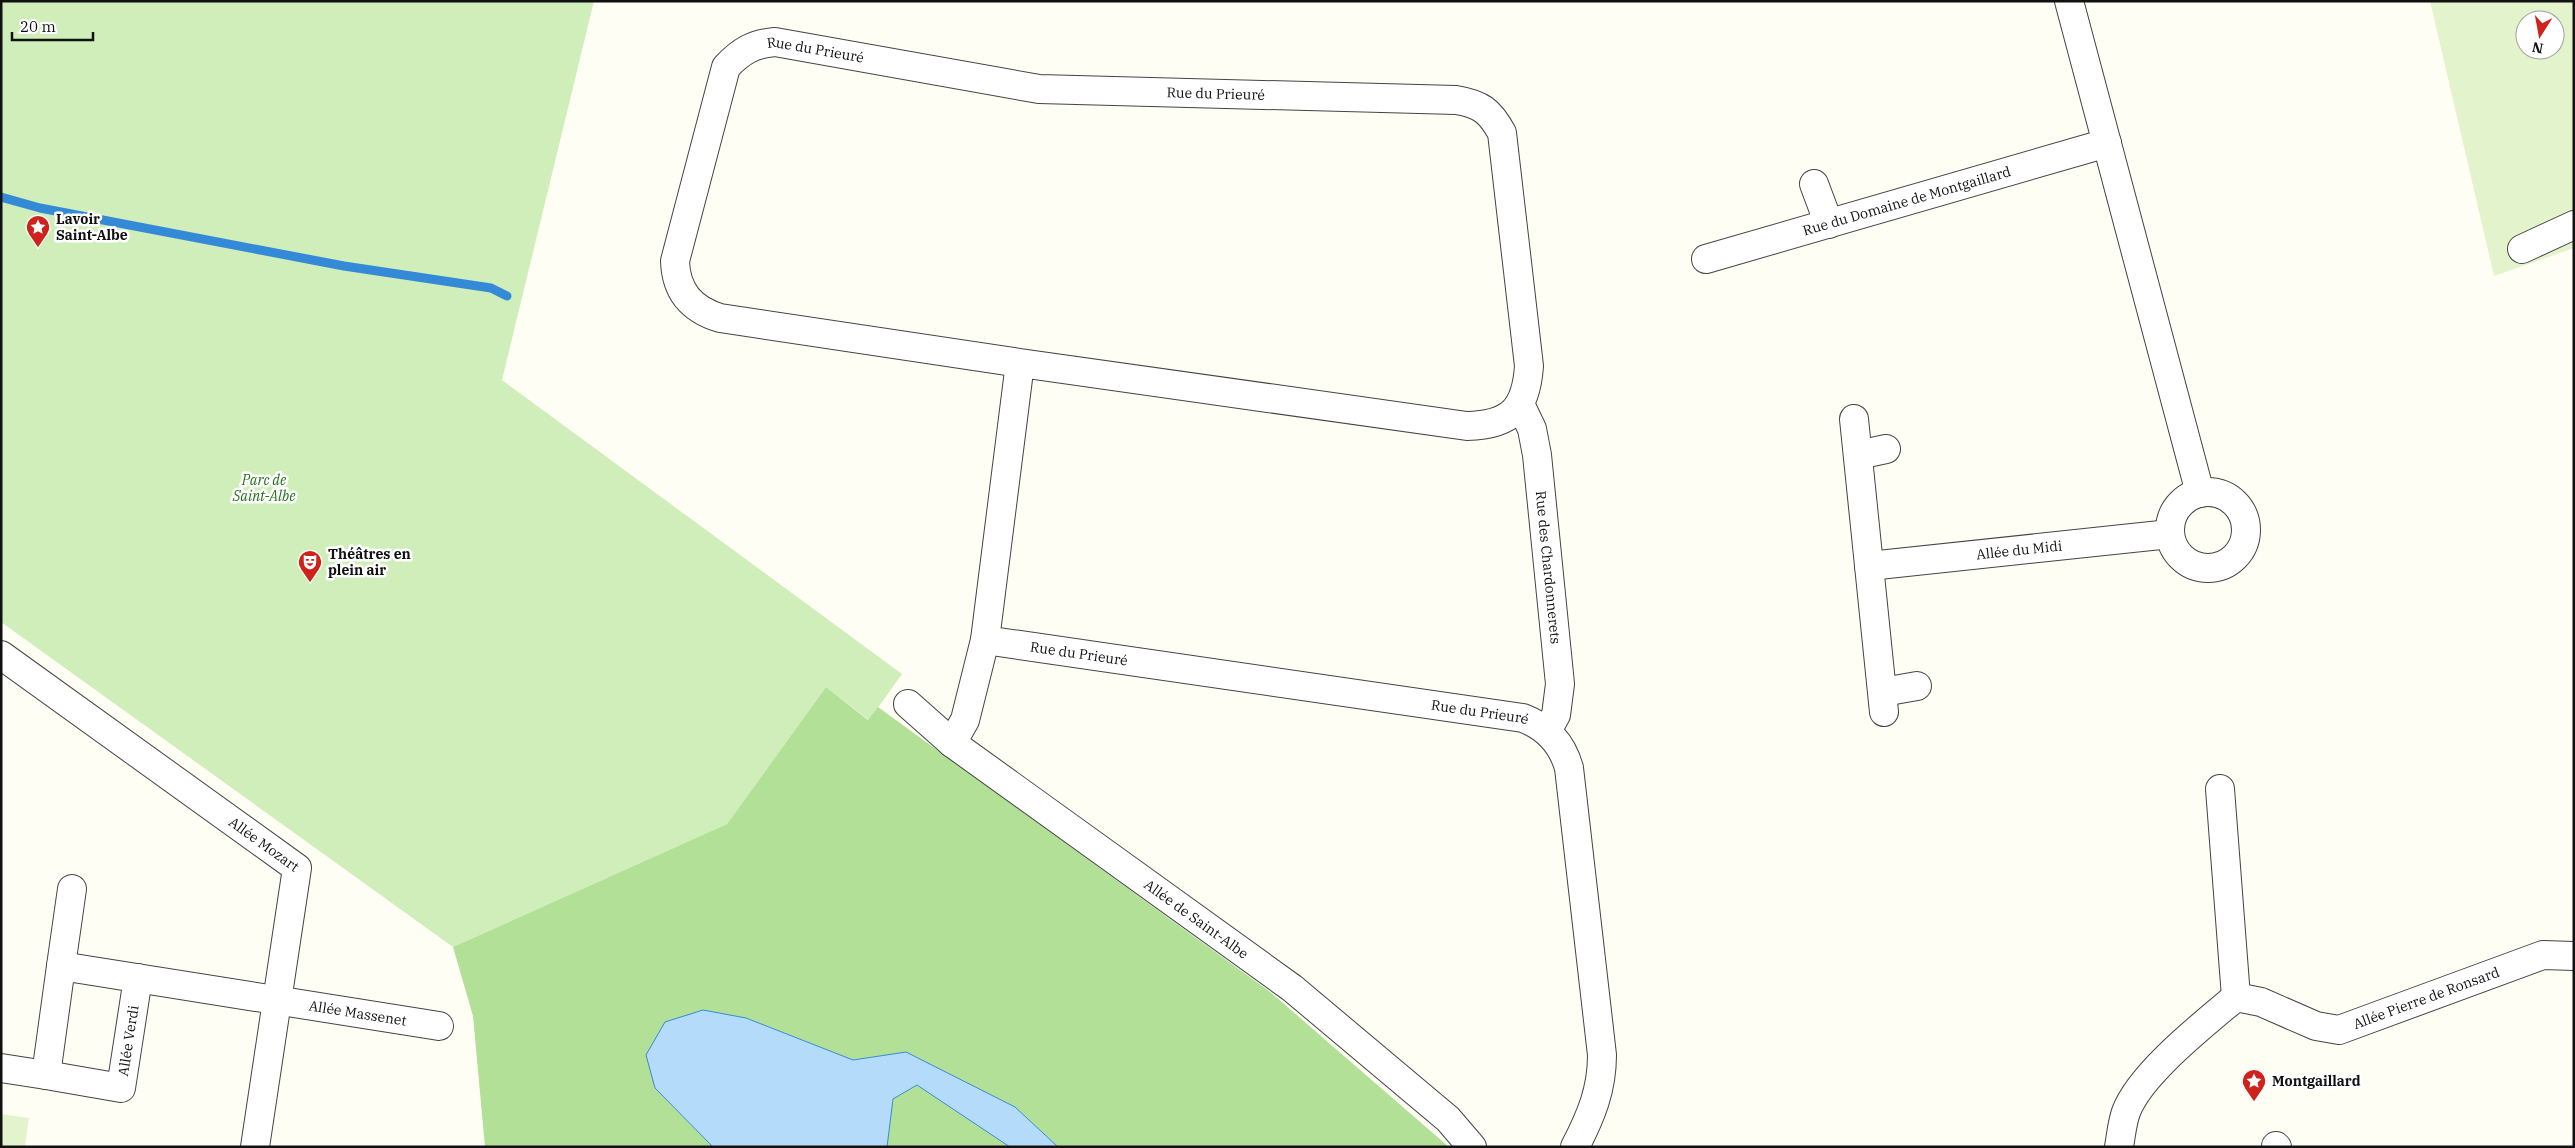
<svg xmlns="http://www.w3.org/2000/svg" width="2575" height="1148" font-family="'IBM Plex Serif',serif">
<style>
.green{fill:#d0eeba}
.forest{fill:#b2e097}
.pitch{fill:#e3f4cc;fill-rule:evenodd}
.water{fill:#b5dbfb;stroke:#358ad8}
.lines{fill:none;stroke-linecap:round;stroke-linejoin:round}
.stream{stroke:#358ad8;stroke-width:9}
.minor-casing{stroke:#444;stroke-width:30}
.minor{stroke:#fff;stroke-width:28}
.labels{text-anchor:middle;dominant-baseline:central;stroke-width:5;stroke-linejoin:round;paint-order:stroke}
.street-label{font-size:14px;fill:#111;stroke:#fff}
.poi-label{font-size:14px;font-weight:bold;fill:#111;stroke:#fff;text-anchor:start}
.park-label{font-size:14px;font-style:italic;fill:#25701a;stroke:#fff}
</style>
<rect width="100%" height="100%" fill="#fffef5"/>
<path class="green" d="M 1,1 L 594,1 L 502,380 L 902,674 L 869,720 L 826,687 L 727,824 L 453,947 L 1,622 Z"/>
<path class="forest" d="M 826,687 L 868,720 L 878,707 L 1269,991 L 1449,1147 L 1058,1147 L 1015,1107 L 906,1052 L 853,1060 L 746,1018 L 655,1088 L 713,1147 L 485,1147 L 473,1016 L 453,947 L 727,824 Z
M 917,1085 L 1010,1147 L 887,1147 L 893,1099 Z"/>
<path class="pitch" d="M 2430,1 L 2574,1 L 2574,248 L 2494,276 ZM 2525,20 L 2555,20 L 2555,50 L 2525,50 Z
M 1,1114 L 29,1118 L 25,1147 L 1,1147 Z"/>
<path class="water" d="M 703,1010 L 746,1018 L 853,1060 L 906,1052 L 1015,1107 L 1058,1147 L 1010,1147 L 917,1085 L 893,1099 L 887,1147 L 713,1147 L 655,1088 L 646,1055 L 665,1022 Z"/>
<g class="lines">
<path class="stream" d="M 1,197 L 40,208 L 344,266 L 491,288 L 507,296"/>
<g class="minor-casing">
<g id="minor">
<path d="M 2069,1 L 2200,493"/>
<path d="M 1814,184 L 1829,224"/>
<path d="M 2522,249 L 2574,225"/>
<path id="s1" d="M 1706,259 L 2107,143"/>
<path id="s2" d="M 1521,406 L 1532,429 L 1537,455 L 1560,684 L 1556,715 L 1547,731"/>
<path d="M 1854,419 L 1884,712"/>
<path d="M 1858,455 L 1886,449"/>
<circle cx="2208" cy="530" r="38"/>
<path id="s3" d="M 1869,566 L 2170,534"/>
<path id="s4" d="M 985,640 L 1523,718 C 1547,727 1562,743 1569,768 L 1602,1055 C 1602,1090 1591,1116 1575,1147"/>
<path id="s5" d="M 1,655 L 297,868 L 255,1147"/>
<path d="M 1883,692 L 1917,686"/>
<path id="s6" d="M 908,704 L 952,743 L 1292,988 L 1448,1119 L 1472,1147"/>
<path id="s7" d="M 952,743 L 965,720 L 985,640 L 1020,363 L 720,318 C 691,309 676,291 675,261 L 726,67 C 741,51 753,44 775,42 L 1039,89 L 1456,100 C 1481,104 1490,111 1502,133 L 1529,366 C 1526,409 1511,425 1467,426 L 1020,363"/>
<path d="M 2220,789 L 2236,997"/>
<path d="M 61,966 L 72,889"/>
<path id="s8" d="M 1,1068 L 46,1075 L 61,966 L 439,1026"/>
<path id="s9" d="M 46,1075 L 121,1088 L 138,978"/>
<path d="M 2276,1146 L 2277,1147"/>
<path id="s10" d="M 2119,1147 C 2121,1136 2122,1123 2126,1112 C 2140,1074 2204,1024 2236,997 L 2261,1002 L 2316,1026 L 2339,1030 L 2543,955 L 2574,956"/>
</g>
</g>
<use href="#minor" class="minor"/>
</g>
<defs>
<g id="sight-pin" transform="scale(1.25)"><path d="M0 17L-7.5 6A9.5 9.5 0 1 1 7.5 6Z" fill="#ce221b" stroke="#fff"/><path d="M0-6L1.8-2.2L6-1.7L2.9 1.2L3.7 5.4L0 3.3L-3.7 5.4L-2.9 1.2L-6-1.7L-1.8-2.2Z" fill="#fff"/></g>
<g id="theatre-pin" transform="scale(1.25)"><path d="M0 17L-7.5 6A9.5 9.5 0 1 1 7.5 6Z" fill="#ce221b" stroke="#fff"/><path d="M-5-5.5Q0-4 5-5.5V0Q5 5 0 6Q-5 5-5 0ZM-3.3-2.5H-1v1.5H-3.3ZM1-2.5H3.3v1.5H1ZM-2.8 1Q0 5.5 2.8 1Z" fill="#fff"/></g>
</defs>
<g fill-rule="evenodd">
<use href="#sight-pin" x="38" y="227"/>
<use href="#theatre-pin" x="310" y="562"/>
<use href="#sight-pin" x="2254" y="1081"/>
</g>
<g class="labels">
<g class="street-label">
<text stroke="none"><textPath href="#s7" startOffset="1068">Rue du Prieuré</textPath></text>
<text stroke="none"><textPath href="#s7" startOffset="1472">Rue du Prieuré</textPath></text>
<text stroke="none"><textPath href="#s1" startOffset="209">Rue du Domaine de Montgaillard</textPath></text>
<text stroke="none"><textPath href="#s3" startOffset="151">Allée du Midi</textPath></text>
<text stroke="none"><textPath href="#s2" startOffset="165">Rue des Chardonnerets</textPath></text>
<text stroke="none"><textPath href="#s4" startOffset="95">Rue du Prieuré</textPath></text>
<text stroke="none"><textPath href="#s4" startOffset="500">Rue du Prieuré</textPath></text>
<text stroke="none"><textPath href="#s5" startOffset="324">Allée Mozart</textPath></text>
<text stroke="none"><textPath href="#s6" startOffset="360">Allée de Saint-Albe</textPath></text>
<text stroke="none"><textPath href="#s10" startOffset="398">Allée Pierre de Ronsard</textPath></text>
<text stroke="none"><textPath href="#s8" startOffset="456">Allée Massenet</textPath></text>
<text stroke="none"><textPath href="#s9" startOffset="124">Allée Verdi</textPath></text>
</g>
<g class="poi-label">
<text x="56" y="219">Lavoir<tspan x="56" dy="16">Saint-Albe</tspan></text>
<text x="328" y="554">Théâtres en<tspan x="328" dy="16">plein air</tspan></text>
<text x="2272" y="1081">Montgaillard</text>
</g>
<g class="park-label">
<text x="264" y="480">Parc de<tspan x="264" dy="16">Saint-Albe</tspan></text>
</g>
</g>
<rect width="2575" height="1148" fill="none" stroke="#111111" stroke-width="5"/>
<g transform="translate(2540 35) rotate(191)"><circle r="24" fill="#ffffff" stroke="#a0a0a0"/>
<path d="M0-4L9 19L0 12L-9 19Z" fill="#ce221b"/>
<text y="-8" font-size="14" font-weight="bold" text-anchor="middle" fill="#111111">N</text>
</g>
<path d="M12 32v8h81v-8" fill="none" stroke="#111111" stroke-width="2.5"/>
<text x="20" y="32" font-size="15" fill="#111111" stroke="#ffffff" stroke-width="4" paint-order="stroke">20 m</text>
</svg>
